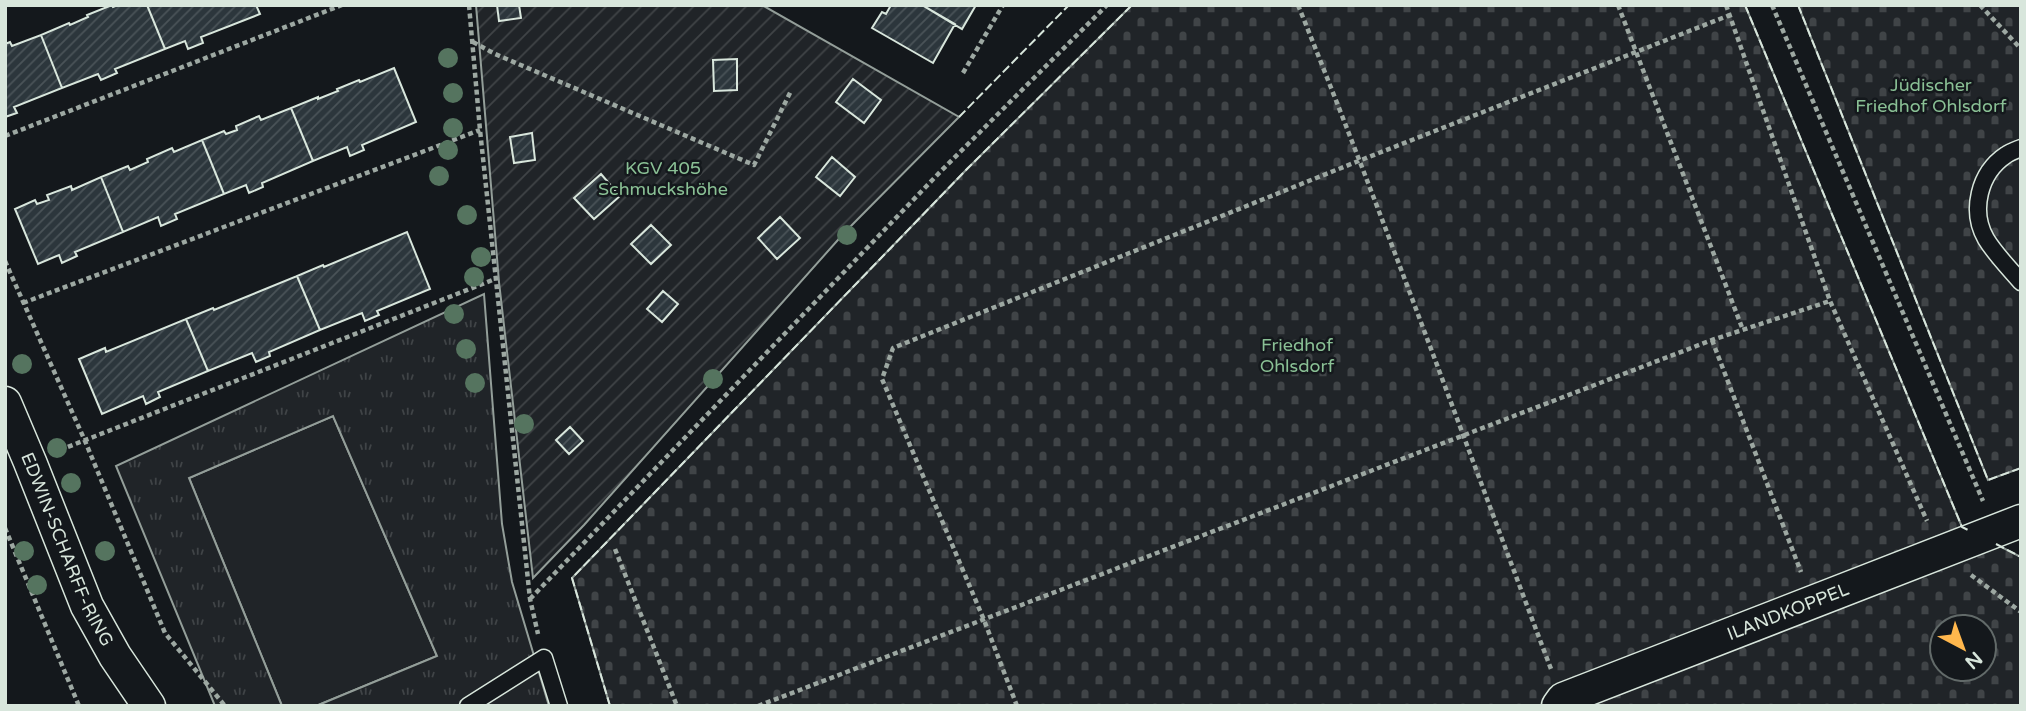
<svg xmlns="http://www.w3.org/2000/svg" width="2026" height="711" font-family="'Varela Round',sans-serif">
<style>
.grass{fill:#202428;stroke:#939e99;stroke-width:2}
.cemetery{fill:url(#cemetery-stones);stroke:#939e99;stroke-width:2;fill-rule:evenodd}
.park{fill:url(#park-tufts);stroke:#939e99;stroke-width:2}
.garden{fill:url(#garden-furrows);stroke:#939e99;stroke-width:2}
.building{fill:url(#building-hatch);stroke:#d8e6dc;stroke-width:2}
.lines{fill:none;stroke-linecap:round;stroke-linejoin:round}
.lane-casing{stroke:#d8e6dc;stroke-width:19}
.street-casing{stroke:#d8e6dc;stroke-width:35}
.path{stroke:#9da8a2;stroke-width:4.5;stroke-dasharray:5 3.5;stroke-linecap:butt}
.lane{stroke:#14181c;stroke-width:16}
.street{stroke:#14181c;stroke-width:32}
.fence{stroke:#d8e6dc;stroke-width:2;stroke-dasharray:9 3.5;stroke-linecap:butt}
.tree{fill:#55745f}
.labels{text-anchor:middle;dominant-baseline:central;stroke-width:5;stroke-linejoin:round;paint-order:stroke}
.park-label{font-size:18px;fill:#8ac095;stroke:#14181c}
.street-label{font-size:18px;fill:#d8e6dc;stroke:#14181c}
</style>
<defs>
<pattern id="cemetery-stones" width="16" height="16" patternUnits="userSpaceOnUse" patternTransform="scale(1.75)"><rect width="16" height="16" fill="#202428"/><path d="M2 7V4a2 2 0 0 1 4 0v3zM10 15v-3a2 2 0 0 1 4 0v3z" fill="#404447"/></pattern>
<pattern id="park-tufts" width="24" height="20" patternUnits="userSpaceOnUse" patternTransform="scale(1.75)"><rect width="24" height="20" fill="#202428"/><path d="M3 7l-1-3M5 7V3M7 7l1-3M15 17l-1-3M17 17v-4M19 17l1-3" fill="none" stroke="#404447"/></pattern>
<pattern id="garden-furrows" width="10" height="10" patternUnits="userSpaceOnUse" patternTransform="scale(1.75)"><rect width="10" height="10" fill="#202428"/><path d="M-1 1l2-2M0 10L10 0M9 11l2-2" fill="none" stroke="#404447"/></pattern>
<pattern id="building-hatch" width="6" height="6" patternUnits="userSpaceOnUse" patternTransform="scale(1.75)"><rect width="6" height="6" fill="#2c363c"/><path d="M-1 1l2-2M0 6l6-6M5 7l2-2" fill="none" stroke="#4a5358"/></pattern>
</defs>
<rect width="100%" height="100%" fill="#14181c"/>
<path class="grass" d="M 333,416 L 437,656 L 316,706 L 282,706 L 189,478 Z"/>
<path class="cemetery" d="M 1132,5 L 1745,5 L 1962,527 L 2021,557 L 2021,706 L 610,706 L 572,578 L 967,169 ZM 1942,627 L 1984,627 L 1984,669 L 1942,669 Z
M 1798,5 L 2021,5 L 2021,468 L 1988,480 Z"/>
<path class="park" d="M 484,294 L 502,524 L 512,582 L 549,706 L 316,706 L 437,656 L 333,416 L 189,478 L 282,706 L 215,706 L 116,466 Z"/>
<path class="garden" d="M 476,5 L 762,5 L 959,117 L 845,232 L 584,525 L 533,578 L 499,282 Z"/>
<path class="building" d="M 112,5 L 113,7 L 118,5 L 147,5 L 165,49 L 115,69 L 117,73 L 101,80 L 98,74 L 62,88 L 41,35 L 69,23 L 70,25 L 88,17 L 87,15 Z
M 147,5 L 256,5 L 260,14 L 201,37 L 203,43 L 188,49 L 185,41 L 165,49 Z
M 497,5 L 519,5 L 521,18 L 499,21 Z
M 891,5 L 922,5 L 955,24 L 933,63 L 872,28 L 882,12 L 886,14 Z
M 922,5 L 976,5 L 962,29 Z
M 41,35 L 62,88 L 14,107 L 17,113 L 5,117 L 5,44 L 10,42 L 12,46 Z
M 737,59 L 737,90 L 714,91 L 713,60 Z
M 394,68 L 416,122 L 362,145 L 364,150 L 350,156 L 347,147 L 313,161 L 291,108 L 318,97 L 318,99 L 338,91 L 337,89 L 359,80 L 360,82 Z
M 853,79 L 881,100 L 864,123 L 836,102 Z
M 291,108 L 313,161 L 262,183 L 263,187 L 249,193 L 246,185 L 224,194 L 202,140 L 224,131 L 226,134 L 237,130 L 236,126 L 259,116 L 261,120 Z
M 532,133 L 535,160 L 514,163 L 510,137 Z
M 202,140 L 224,194 L 175,214 L 177,219 L 161,226 L 158,217 L 123,232 L 101,177 L 128,166 L 130,170 L 148,162 L 147,159 L 172,148 L 174,152 Z
M 832,157 L 855,177 L 840,196 L 816,177 Z
M 601,174 L 620,196 L 594,219 L 574,198 Z
M 101,177 L 123,232 L 75,252 L 77,256 L 62,263 L 59,255 L 38,264 L 15,209 L 35,200 L 37,204 L 49,200 L 47,195 L 71,186 L 72,190 Z
M 780,217 L 800,238 L 777,259 L 758,238 Z
M 651,225 L 671,245 L 651,264 L 631,244 Z
M 407,232 L 430,289 L 377,311 L 379,315 L 365,321 L 362,313 L 320,330 L 297,276 L 323,265 L 324,267 Z
M 297,276 L 320,330 L 269,352 L 270,356 L 256,362 L 252,353 L 208,371 L 186,319 L 213,308 L 214,310 Z
M 663,291 L 678,304 L 662,322 L 647,309 Z
M 186,319 L 208,371 L 158,392 L 160,397 L 146,404 L 143,396 L 102,414 L 79,359 L 105,348 L 106,352 Z
M 570,427 L 583,441 L 569,454 L 556,440 Z"/>
<g class="lines">
<g class="lane-casing">
<path id="lane" d="M 2021,148 C 2016,150 2010,152 2006,155 C 1979,173 1970,211 1986,239 C 1995,254 2009,268 2021,282
M 468,706 L 544,658 L 559,706"/>
</g>
<g class="street-casing">
<g id="street">
<path id="s1" d="M 5,403 L 30,462 L 87,606 L 115,656 L 149,706"/>
<path id="s2" d="M 1558,706 L 1563,699 L 2021,521"/>
</g>
</g>
<path class="path" d="M 469,5 L 480,130 L 530,599 L 538,634
M 1298,5 C 1387,225 1467,448 1551,669
M 1618,5 L 1743,330
M 1726,5 L 1830,301 L 1927,521
M 1772,5 L 1983,501
M 1980,5 L 2021,49
M 473,42 L 495,54 L 754,165 L 791,91
M 963,73 L 1003,5
M 5,136 L 342,5
M 5,261 L 85,441 L 165,633 L 225,706
M 23,303 L 480,130
M 1712,340 L 1801,572
M 60,450 L 495,279
M 5,528 L 79,706
M 615,549 L 677,706
M 1971,575 L 2021,612
M 530,599 L 941,171 L 1107,5
M 758,706 L 1712,340 L 1830,301
M 1017,706 L 984,620 L 882,379 L 893,348 L 1361,160 L 1730,15"/>
<use href="#lane" class="lane"/>
<use href="#street" class="street"/>
<path class="fence" d="M 1745,5 L 1962,527 L 1968,530
M 1798,5 L 1988,480 L 2021,468
M 959,117 L 1069,5
M 1996,544 L 2021,557
M 610,706 L 572,578 L 967,169 L 1132,5"/>
</g>
<g class="tree">
<circle cx="448" cy="58" r="10"/>
<circle cx="453" cy="93" r="10"/>
<circle cx="453" cy="128" r="10"/>
<circle cx="448" cy="150" r="10"/>
<circle cx="439" cy="176" r="10"/>
<circle cx="467" cy="215" r="10"/>
<circle cx="847" cy="235" r="10"/>
<circle cx="481" cy="257" r="10"/>
<circle cx="474" cy="277" r="10"/>
<circle cx="454" cy="314" r="10"/>
<circle cx="466" cy="349" r="10"/>
<circle cx="22" cy="364" r="10"/>
<circle cx="713" cy="379" r="10"/>
<circle cx="475" cy="383" r="10"/>
<circle cx="524" cy="424" r="10"/>
<circle cx="57" cy="448" r="10"/>
<circle cx="71" cy="483" r="10"/>
<circle cx="24" cy="551" r="10"/>
<circle cx="105" cy="551" r="10"/>
<circle cx="37" cy="585" r="10"/>
</g>
<g class="labels">
<g class="park-label">
<text x="1931" y="85">Jüdischer<tspan x="1931" dy="21">Friedhof Ohlsdorf</tspan></text>
<text x="663" y="168">KGV 405<tspan x="663" dy="21">Schmuckshöhe</tspan></text>
<text x="1297" y="345">Friedhof<tspan x="1297" dy="21">Ohlsdorf</tspan></text>
</g>
<g class="street-label">
<text stroke="none"><textPath href="#s1" startOffset="159">EDWIN-SCHARFF-RING</textPath></text>
<text stroke="none"><textPath href="#s2" startOffset="250">ILANDKOPPEL</textPath></text>
</g>
</g>
<rect width="2026" height="711" fill="none" stroke="#d8e6dc" stroke-width="14"/>
<g transform="translate(1963 648) rotate(139)"><circle r="33" fill="#14181c" stroke="#626a69" stroke-width="2"/>
<path d="M0-5L12 26L0 18L-12 26Z" fill="#ffb74d"/>
<text y="-10" font-size="19" font-weight="bold" text-anchor="middle" fill="#d8e6dc">N</text>
</g>
</svg>
